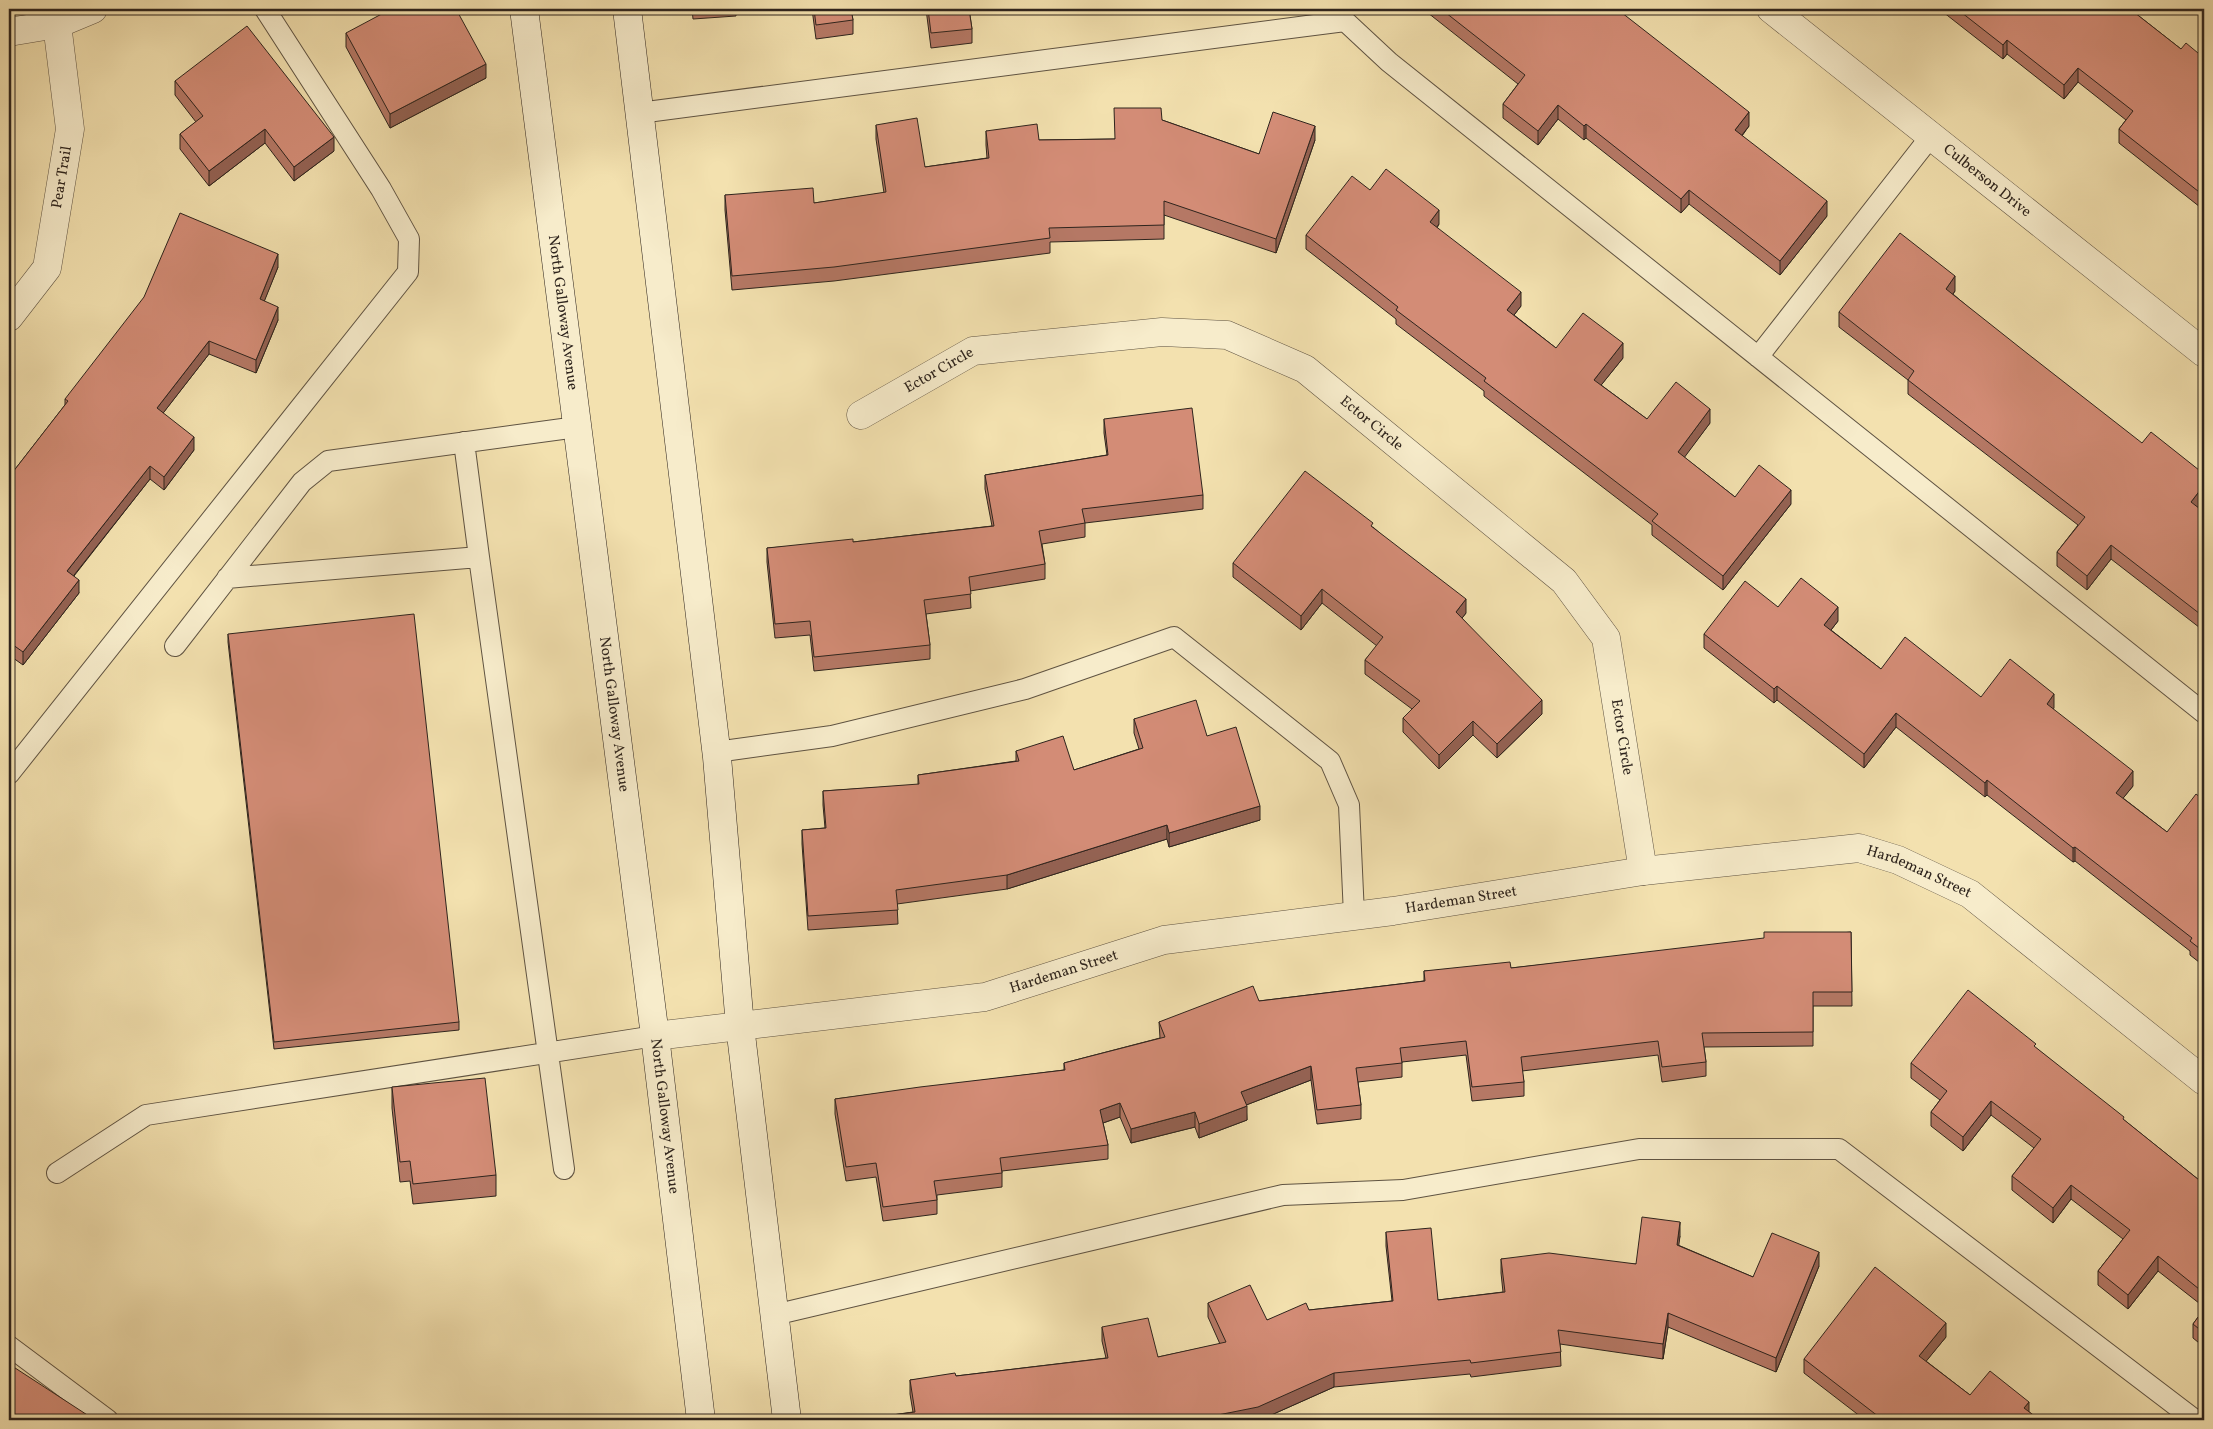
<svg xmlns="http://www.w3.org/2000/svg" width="2213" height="1429" font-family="Vollkorn,serif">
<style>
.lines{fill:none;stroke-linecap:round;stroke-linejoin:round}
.service-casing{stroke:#5f5342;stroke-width:22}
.minor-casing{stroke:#5f5342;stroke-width:29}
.secondary-casing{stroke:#2e241d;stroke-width:29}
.service{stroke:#f7eccb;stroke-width:20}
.minor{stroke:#f7eccb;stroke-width:28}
.secondary{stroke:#f7eccb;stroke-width:28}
.wall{fill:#b57865;stroke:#2e241d}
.shaded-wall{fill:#946253;stroke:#2e241d}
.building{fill:#d38c76;stroke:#2e241d}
.labels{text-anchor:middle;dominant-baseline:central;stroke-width:4;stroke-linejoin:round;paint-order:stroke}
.street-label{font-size:15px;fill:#2e241d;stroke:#f7eccb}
</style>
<rect width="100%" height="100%" fill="#f3e1af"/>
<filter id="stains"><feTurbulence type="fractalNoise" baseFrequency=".004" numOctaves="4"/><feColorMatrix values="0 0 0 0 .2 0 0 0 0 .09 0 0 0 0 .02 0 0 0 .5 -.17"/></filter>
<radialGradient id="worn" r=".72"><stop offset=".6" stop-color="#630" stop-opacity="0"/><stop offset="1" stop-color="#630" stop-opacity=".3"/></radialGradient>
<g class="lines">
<g class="service-casing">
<path id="service" d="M 639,113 L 1345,21 L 1389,62 L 2204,713
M 1758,357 L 1931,136
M 464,442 L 479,557
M 227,578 L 479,557 L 564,1169
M 175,646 L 302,482 L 328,461 L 577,427
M 716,752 L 832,736 L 1025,689 L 1174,637 L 1330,761 L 1349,805 L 1354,915
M 9,774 L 408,272 L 409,239 L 381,189 L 265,9
M 57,1173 L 146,1115 L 655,1036
M 774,1315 L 1283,1195 L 1403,1190 L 1639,1149 L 1839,1149 L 2195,1420
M 9,1346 L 108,1420"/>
</g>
<g class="minor-casing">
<g id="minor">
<path id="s1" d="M 1771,9 L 2204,353"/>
<path d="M 9,32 L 57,24 L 93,9"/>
<path id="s2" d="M 9,317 L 47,268 L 70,129 L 57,24"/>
<path id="s3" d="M 861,415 L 973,351 L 1162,332 L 1227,335 L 1305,369 L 1564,581 L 1606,638 L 1643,871"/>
<path id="s4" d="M 655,1036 L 985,997 L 1164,940 L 1393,911 L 1643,871 L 1859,848 L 1898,860 L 1970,894 L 2204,1081"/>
</g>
</g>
<g class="secondary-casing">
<g id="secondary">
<path id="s5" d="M 524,9 L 655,1036 L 701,1420"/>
<path d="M 627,9 L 717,757 L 740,1026 L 787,1420"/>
</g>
</g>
<use href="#service" class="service"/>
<use href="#minor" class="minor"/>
<use href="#secondary" class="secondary"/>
</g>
<path class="wall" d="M 692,9 L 736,9 L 736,16 L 693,19 Z
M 812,9 L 851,9 L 853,20 L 853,34 L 816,39 Z
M 926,9 L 969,9 L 972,29 L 972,43 L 931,48 Z
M 1423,9 L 1617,9 L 1749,126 L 1742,136 L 1827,216 L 1780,275 L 1689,204 L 1681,213 L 1586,138 L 1584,140 L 1558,119 L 1538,145 L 1503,118 L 1503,104 L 1518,84 Z
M 1943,9 L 2130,9 L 2181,49 L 2204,58 L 2204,216 L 2200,213 L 2200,207 L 2119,143 L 2119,129 L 2126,120 L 2078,82 L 2064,99 L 2007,54 L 2003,59 L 1943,12 Z
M 346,33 L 486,78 L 390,128 L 346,47 Z
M 175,81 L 334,151 L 294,181 L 265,143 L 209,186 L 180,149 L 180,134 L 196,122 L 175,95 Z
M 1162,120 L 1259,154 L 1315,140 L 1276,253 L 1164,215 L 1164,239 L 1050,242 L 1050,253 L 834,281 L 732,290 L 725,210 L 725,195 L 814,203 L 884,193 L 876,139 L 876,125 L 925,167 L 987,158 L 986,145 L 986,131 L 1039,140 L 1115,139 Z
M 1370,190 L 1439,224 L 1437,228 L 1521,306 L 1514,315 L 1556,348 L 1623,358 L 1601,385 L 1647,419 L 1710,423 L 1684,457 L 1735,497 L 1791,504 L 1723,590 L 1652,535 L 1652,525 L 1484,396 L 1484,391 L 1396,324 L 1396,319 L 1306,249 L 1306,235 Z
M 278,267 L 264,301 L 278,320 L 256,373 L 209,354 L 163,413 L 194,450 L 164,490 L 150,479 L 74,576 L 79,593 L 23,665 L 9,655 L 9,477 L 65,405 L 65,399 Z
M 1955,291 L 1953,294 L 2204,512 L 2204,631 L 2111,559 L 2087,590 L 2057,566 L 2057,552 L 2078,525 L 1908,394 L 1908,380 L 1839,327 L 1839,312 Z
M 1104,419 L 1203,495 L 1203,509 L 1085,523 L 1085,537 L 1042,544 L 1045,564 L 1045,579 L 970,591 L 971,608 L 926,614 L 930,645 L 930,659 L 814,671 L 810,635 L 775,638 L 767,562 L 767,548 L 853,542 L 992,526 L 985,489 L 985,475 L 1107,455 L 1104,433 Z
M 1373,527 L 1466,613 L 1462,618 L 1542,714 L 1497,758 L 1473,735 L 1439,769 L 1403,732 L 1403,718 L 1412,709 L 1365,674 L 1365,660 L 1377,646 L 1322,603 L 1301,630 L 1233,577 L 1233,563 Z
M 1778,607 L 1838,621 L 1831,630 L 1881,669 L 1981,697 L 2054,708 L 2053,709 L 2133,786 L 2123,798 L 2167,832 L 2204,800 L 2204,966 L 2190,955 L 2190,951 L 2075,861 L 2073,862 L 1987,795 L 1985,797 L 1896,727 L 1864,768 L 1777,700 L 1774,703 L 1704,648 L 1704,634 Z
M 228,634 L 459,1022 L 459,1030 L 274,1049 L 228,642 Z
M 1134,719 L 1207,736 L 1260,820 L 1169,847 L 1167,839 L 1007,889 L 897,904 L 898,924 L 808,930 L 802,844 L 802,830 L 825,828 L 823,805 L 823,791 L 918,785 L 918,775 L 1016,761 L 1016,751 L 1074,770 L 1139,749 L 1134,733 Z
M 1851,932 L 1852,1006 L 1813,1006 L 1813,1046 L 1704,1047 L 1706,1062 L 1706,1076 L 1662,1082 L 1658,1055 L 1522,1071 L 1524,1082 L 1524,1096 L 1472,1101 L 1466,1055 L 1402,1062 L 1402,1077 L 1358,1082 L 1361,1105 L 1361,1119 L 1317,1124 L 1311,1080 L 1246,1105 L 1247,1120 L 1199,1138 L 1195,1127 L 1131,1143 L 1120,1117 L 1103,1123 L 1108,1145 L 1108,1159 L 1002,1171 L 1002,1187 L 937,1195 L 937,1214 L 883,1221 L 876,1177 L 846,1181 L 835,1114 L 835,1099 L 1064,1070 L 1064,1063 L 1160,1038 L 1159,1022 L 1259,1001 L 1424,981 L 1424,971 L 1511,968 Z
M 2036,1048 L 2124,1120 L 2204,1184 L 2204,1307 L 2158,1271 L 2128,1309 L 2098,1285 L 2098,1271 L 2123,1239 L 2071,1199 L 2053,1223 L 2012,1190 L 2012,1176 L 2034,1148 L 1991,1115 L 1963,1151 L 1931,1126 L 1931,1112 L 1940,1100 L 1911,1078 L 1911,1063 Z
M 392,1087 L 496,1175 L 496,1196 L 413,1204 L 410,1181 L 400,1182 L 392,1108 Z
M 1386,1232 L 1438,1300 L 1503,1292 L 1501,1273 L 1501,1259 L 1636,1264 L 1680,1236 L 1678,1245 L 1753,1277 L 1819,1266 L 1776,1372 L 1668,1327 L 1663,1359 L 1560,1344 L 1561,1366 L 1471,1377 L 1470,1374 L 1334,1387 L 1260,1420 L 871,1420 L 871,1418 L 913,1412 L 910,1394 L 910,1380 L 956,1376 L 1106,1358 L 1102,1341 L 1102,1327 L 1158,1357 L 1220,1344 L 1208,1317 L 1208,1303 L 1267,1320 L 1309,1310 L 1392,1301 L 1386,1246 Z
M 2204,1309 L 2204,1347 L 2193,1338 L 2193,1324 Z
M 1946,1337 L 1926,1361 L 1970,1395 L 2029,1412 L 2040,1420 L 1865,1420 L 1804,1373 L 1804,1359 Z"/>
<path class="shaded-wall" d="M 2007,40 L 2007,54 L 2003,59 L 2003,45 Z
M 486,64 L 486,78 L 390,128 L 390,114 Z
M 2078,68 L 2078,82 L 2064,99 L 2064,85 Z
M 1558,105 L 1558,119 L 1538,145 L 1538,131 Z
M 1749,112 L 1749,126 L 1735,144 L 1735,130 Z
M 1586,124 L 1586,138 L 1584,140 L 1584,126 Z
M 1315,126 L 1315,140 L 1276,253 L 1276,239 Z
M 265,129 L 265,143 L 209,186 L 209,171 Z
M 334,137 L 334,151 L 294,181 L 294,167 Z
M 1689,190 L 1689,204 L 1681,213 L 1681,199 Z
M 1827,201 L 1827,216 L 1780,275 L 1780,261 Z
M 1439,210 L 1439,224 L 1430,236 L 1430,222 Z
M 278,254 L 278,267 L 260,312 L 260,299 Z
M 1955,276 L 1955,291 L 1946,303 L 1946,289 Z
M 1521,292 L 1521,306 L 1507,324 L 1507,310 Z
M 278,307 L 278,320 L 256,373 L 256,360 Z
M 209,341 L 209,354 L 157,421 L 157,408 Z
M 1623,343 L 1623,358 L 1594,394 L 1594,380 Z
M 1710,409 L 1710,423 L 1678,466 L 1678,452 Z
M 194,437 L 194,450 L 164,490 L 164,477 Z
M 150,466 L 150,479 L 67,584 L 67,571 Z
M 2204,485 L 2204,499 L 2191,516 L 2191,502 Z
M 1791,490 L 1791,504 L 1723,590 L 1723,576 Z
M 2111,545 L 2111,559 L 2087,590 L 2087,576 Z
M 79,580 L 79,593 L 23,665 L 23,652 Z
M 1322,589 L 1322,603 L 1301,630 L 1301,616 Z
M 1466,599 L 1466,613 L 1456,626 L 1456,612 Z
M 1838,607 L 1838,621 L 1824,639 L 1824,625 Z
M 1777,686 L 1777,700 L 1774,703 L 1774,689 Z
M 2054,694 L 2054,708 L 2047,718 L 2047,704 Z
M 1542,700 L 1542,714 L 1497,758 L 1497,744 Z
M 1896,713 L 1896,727 L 1864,768 L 1864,754 Z
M 1473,721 L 1473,735 L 1439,769 L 1439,755 Z
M 2133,771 L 2133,786 L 2116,807 L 2116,793 Z
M 1987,780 L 1987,795 L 1985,797 L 1985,783 Z
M 1260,806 L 1260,820 L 1169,847 L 1169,833 Z
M 1167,825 L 1167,839 L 1007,889 L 1007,875 Z
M 2075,847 L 2075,861 L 2073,862 L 2073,848 Z
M 1311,1066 L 1311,1080 L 1241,1107 L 1241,1092 Z
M 1991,1101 L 1991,1115 L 1963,1151 L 1963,1137 Z
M 1120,1103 L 1120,1117 L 1100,1124 L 1100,1110 Z
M 1247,1106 L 1247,1120 L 1199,1138 L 1199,1124 Z
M 1195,1112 L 1195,1127 L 1131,1143 L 1131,1129 Z
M 2071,1185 L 2071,1199 L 2053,1223 L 2053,1208 Z
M 1680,1222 L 1680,1236 L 1677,1259 L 1677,1245 Z
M 1819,1252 L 1819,1266 L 1776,1372 L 1776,1358 Z
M 2158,1256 L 2158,1271 L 2128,1309 L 2128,1295 Z
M 1668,1313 L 1668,1327 L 1663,1359 L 1663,1344 Z
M 1946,1323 L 1946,1337 L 1919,1370 L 1919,1356 Z
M 1334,1373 L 1334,1387 L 1260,1420 L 1193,1420 Z
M 2029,1402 L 2029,1416 L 2024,1408 Z"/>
<path class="building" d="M 391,9 L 456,9 L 486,64 L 390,114 L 346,33 Z
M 814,9 L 851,9 L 853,20 L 816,25 Z
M 928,9 L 969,9 L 972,29 L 931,33 Z
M 1441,9 L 1617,9 L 1749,112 L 1735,130 L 1827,201 L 1780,261 L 1689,190 L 1681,199 L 1586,124 L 1584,126 L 1558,105 L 1538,131 L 1503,104 L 1525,75 Z
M 1957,9 L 2130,9 L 2181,49 L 2186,43 L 2204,58 L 2204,202 L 2200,199 L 2203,195 L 2119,129 L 2133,111 L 2078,68 L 2064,85 L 2007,40 L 2003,45 Z
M 247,26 L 334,137 L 294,167 L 265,129 L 209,171 L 180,134 L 203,116 L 175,81 Z
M 1114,108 L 1161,108 L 1162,120 L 1259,154 L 1273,112 L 1315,126 L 1276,239 L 1164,201 L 1164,225 L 1049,228 L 1050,238 L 834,267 L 732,276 L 725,195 L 813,188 L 814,203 L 886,192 L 876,125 L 917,118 L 925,167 L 989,158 L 986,131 L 1037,124 L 1039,140 L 1115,139 Z
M 1386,169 L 1439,210 L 1430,222 L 1521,292 L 1507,310 L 1556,348 L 1583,313 L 1623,343 L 1594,380 L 1647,419 L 1676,382 L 1710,409 L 1678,452 L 1735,497 L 1759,465 L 1791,490 L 1723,576 L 1652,521 L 1658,514 L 1484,381 L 1486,378 L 1396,310 L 1398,307 L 1306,235 L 1352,176 L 1370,190 Z
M 180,213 L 278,254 L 260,299 L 278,307 L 256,360 L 209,341 L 157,408 L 194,437 L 164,477 L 150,466 L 67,571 L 79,580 L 23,652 L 9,642 L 9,477 L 68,401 L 65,399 L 144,297 Z
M 1900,233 L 1955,276 L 1946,289 L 2028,354 L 2142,443 L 2151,432 L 2204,474 L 2204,485 L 2191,502 L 2204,512 L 2204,617 L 2111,545 L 2087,576 L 2057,552 L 2085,517 L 1908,380 L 1914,371 L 1839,312 Z
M 1192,408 L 1203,495 L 1082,509 L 1085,523 L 1039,531 L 1045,564 L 969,577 L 971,594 L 924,600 L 930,645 L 814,657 L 810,621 L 775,624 L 767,548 L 853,539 L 853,542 L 994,526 L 985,475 L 1108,455 L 1104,419 Z
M 1305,471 L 1373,523 L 1371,526 L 1466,599 L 1456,612 L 1542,700 L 1497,744 L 1473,721 L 1439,755 L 1403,718 L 1420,701 L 1365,660 L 1383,637 L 1322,589 L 1301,616 L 1233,563 Z
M 1801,578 L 1838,607 L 1824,625 L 1881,669 L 1905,637 L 1981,697 L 2010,659 L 2054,694 L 2047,704 L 2133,771 L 2116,793 L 2167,832 L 2196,794 L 2204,800 L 2204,952 L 2190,941 L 2192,938 L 2075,847 L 2073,848 L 1987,780 L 1985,783 L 1896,713 L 1864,754 L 1777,686 L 1774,689 L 1704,634 L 1745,581 L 1778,607 Z
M 414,614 L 459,1022 L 274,1042 L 228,634 Z
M 1196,700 L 1207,736 L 1236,727 L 1260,806 L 1169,833 L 1167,825 L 1007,875 L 896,890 L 898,910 L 808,916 L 802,830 L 826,828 L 823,791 L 919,784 L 918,775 L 1019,761 L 1016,751 L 1063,736 L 1074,770 L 1143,748 L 1134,719 Z
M 1764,932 L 1851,932 L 1852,992 L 1813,992 L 1813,1032 L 1702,1033 L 1706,1062 L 1662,1067 L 1658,1041 L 1521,1057 L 1524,1082 L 1472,1087 L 1466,1041 L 1400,1048 L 1402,1063 L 1356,1068 L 1361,1105 L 1317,1110 L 1311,1066 L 1241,1092 L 1247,1106 L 1199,1124 L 1195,1112 L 1131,1129 L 1120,1103 L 1100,1110 L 1108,1145 L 1000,1158 L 1002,1173 L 934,1181 L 937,1200 L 883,1207 L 876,1163 L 846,1167 L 835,1099 L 920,1087 L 1065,1070 L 1064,1063 L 1165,1037 L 1159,1022 L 1253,986 L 1259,1001 L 1425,981 L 1424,971 L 1510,962 L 1511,968 L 1764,938 Z
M 1968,990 L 2036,1044 L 2034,1046 L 2124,1117 L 2123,1119 L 2204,1184 L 2204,1293 L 2158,1256 L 2128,1295 L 2098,1271 L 2130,1230 L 2071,1185 L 2053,1208 L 2012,1176 L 2041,1139 L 1991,1101 L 1963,1137 L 1931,1112 L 1947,1091 L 1911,1063 Z
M 485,1078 L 496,1175 L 413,1184 L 410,1161 L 400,1162 L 392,1087 Z
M 1642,1217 L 1680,1222 L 1677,1245 L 1753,1277 L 1772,1233 L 1819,1252 L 1776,1358 L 1668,1313 L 1663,1344 L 1558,1330 L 1561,1352 L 1471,1363 L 1470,1360 L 1334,1373 L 1258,1407 L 1193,1420 L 872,1420 L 871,1418 L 915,1412 L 910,1380 L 955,1373 L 956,1376 L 1108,1358 L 1102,1327 L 1148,1318 L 1158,1357 L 1226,1342 L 1208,1303 L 1250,1285 L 1267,1320 L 1306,1303 L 1309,1310 L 1393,1301 L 1386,1232 L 1431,1228 L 1438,1300 L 1505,1292 L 1501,1259 L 1549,1253 L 1636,1264 Z
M 1875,1267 L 1946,1323 L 1919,1356 L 1970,1395 L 1990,1371 L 2029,1402 L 2024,1408 L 2040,1420 L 1883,1420 L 1804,1359 Z
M 2204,1309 L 2204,1333 L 2193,1324 Z
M 9,1364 L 95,1420 L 9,1420 Z"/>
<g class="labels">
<g class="street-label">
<text stroke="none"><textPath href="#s2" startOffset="154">Pear Trail</textPath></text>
<text stroke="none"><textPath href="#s1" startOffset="276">Culberson Drive</textPath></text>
<text stroke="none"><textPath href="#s5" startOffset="306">North Galloway Avenue</textPath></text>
<text stroke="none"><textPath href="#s3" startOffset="90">Ector Circle</textPath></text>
<text stroke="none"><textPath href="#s3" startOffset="555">Ector Circle</textPath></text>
<text stroke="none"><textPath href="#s5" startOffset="711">North Galloway Avenue</textPath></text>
<text stroke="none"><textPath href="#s3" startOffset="975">Ector Circle</textPath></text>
<text stroke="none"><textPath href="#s4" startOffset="1286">Hardeman Street</textPath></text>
<text stroke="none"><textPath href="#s4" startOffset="820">Hardeman Street</textPath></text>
<text stroke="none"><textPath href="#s4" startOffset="415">Hardeman Street</textPath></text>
<text stroke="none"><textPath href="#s5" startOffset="1116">North Galloway Avenue</textPath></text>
</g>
</g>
<rect width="2213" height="1429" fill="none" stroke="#f3e1af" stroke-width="30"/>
<rect x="10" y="10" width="2193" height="1409" fill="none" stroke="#2e241d" stroke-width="2.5"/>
<rect x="15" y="15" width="2183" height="1399" fill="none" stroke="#2e241d"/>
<rect width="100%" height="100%" filter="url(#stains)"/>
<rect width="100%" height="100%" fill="url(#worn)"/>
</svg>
